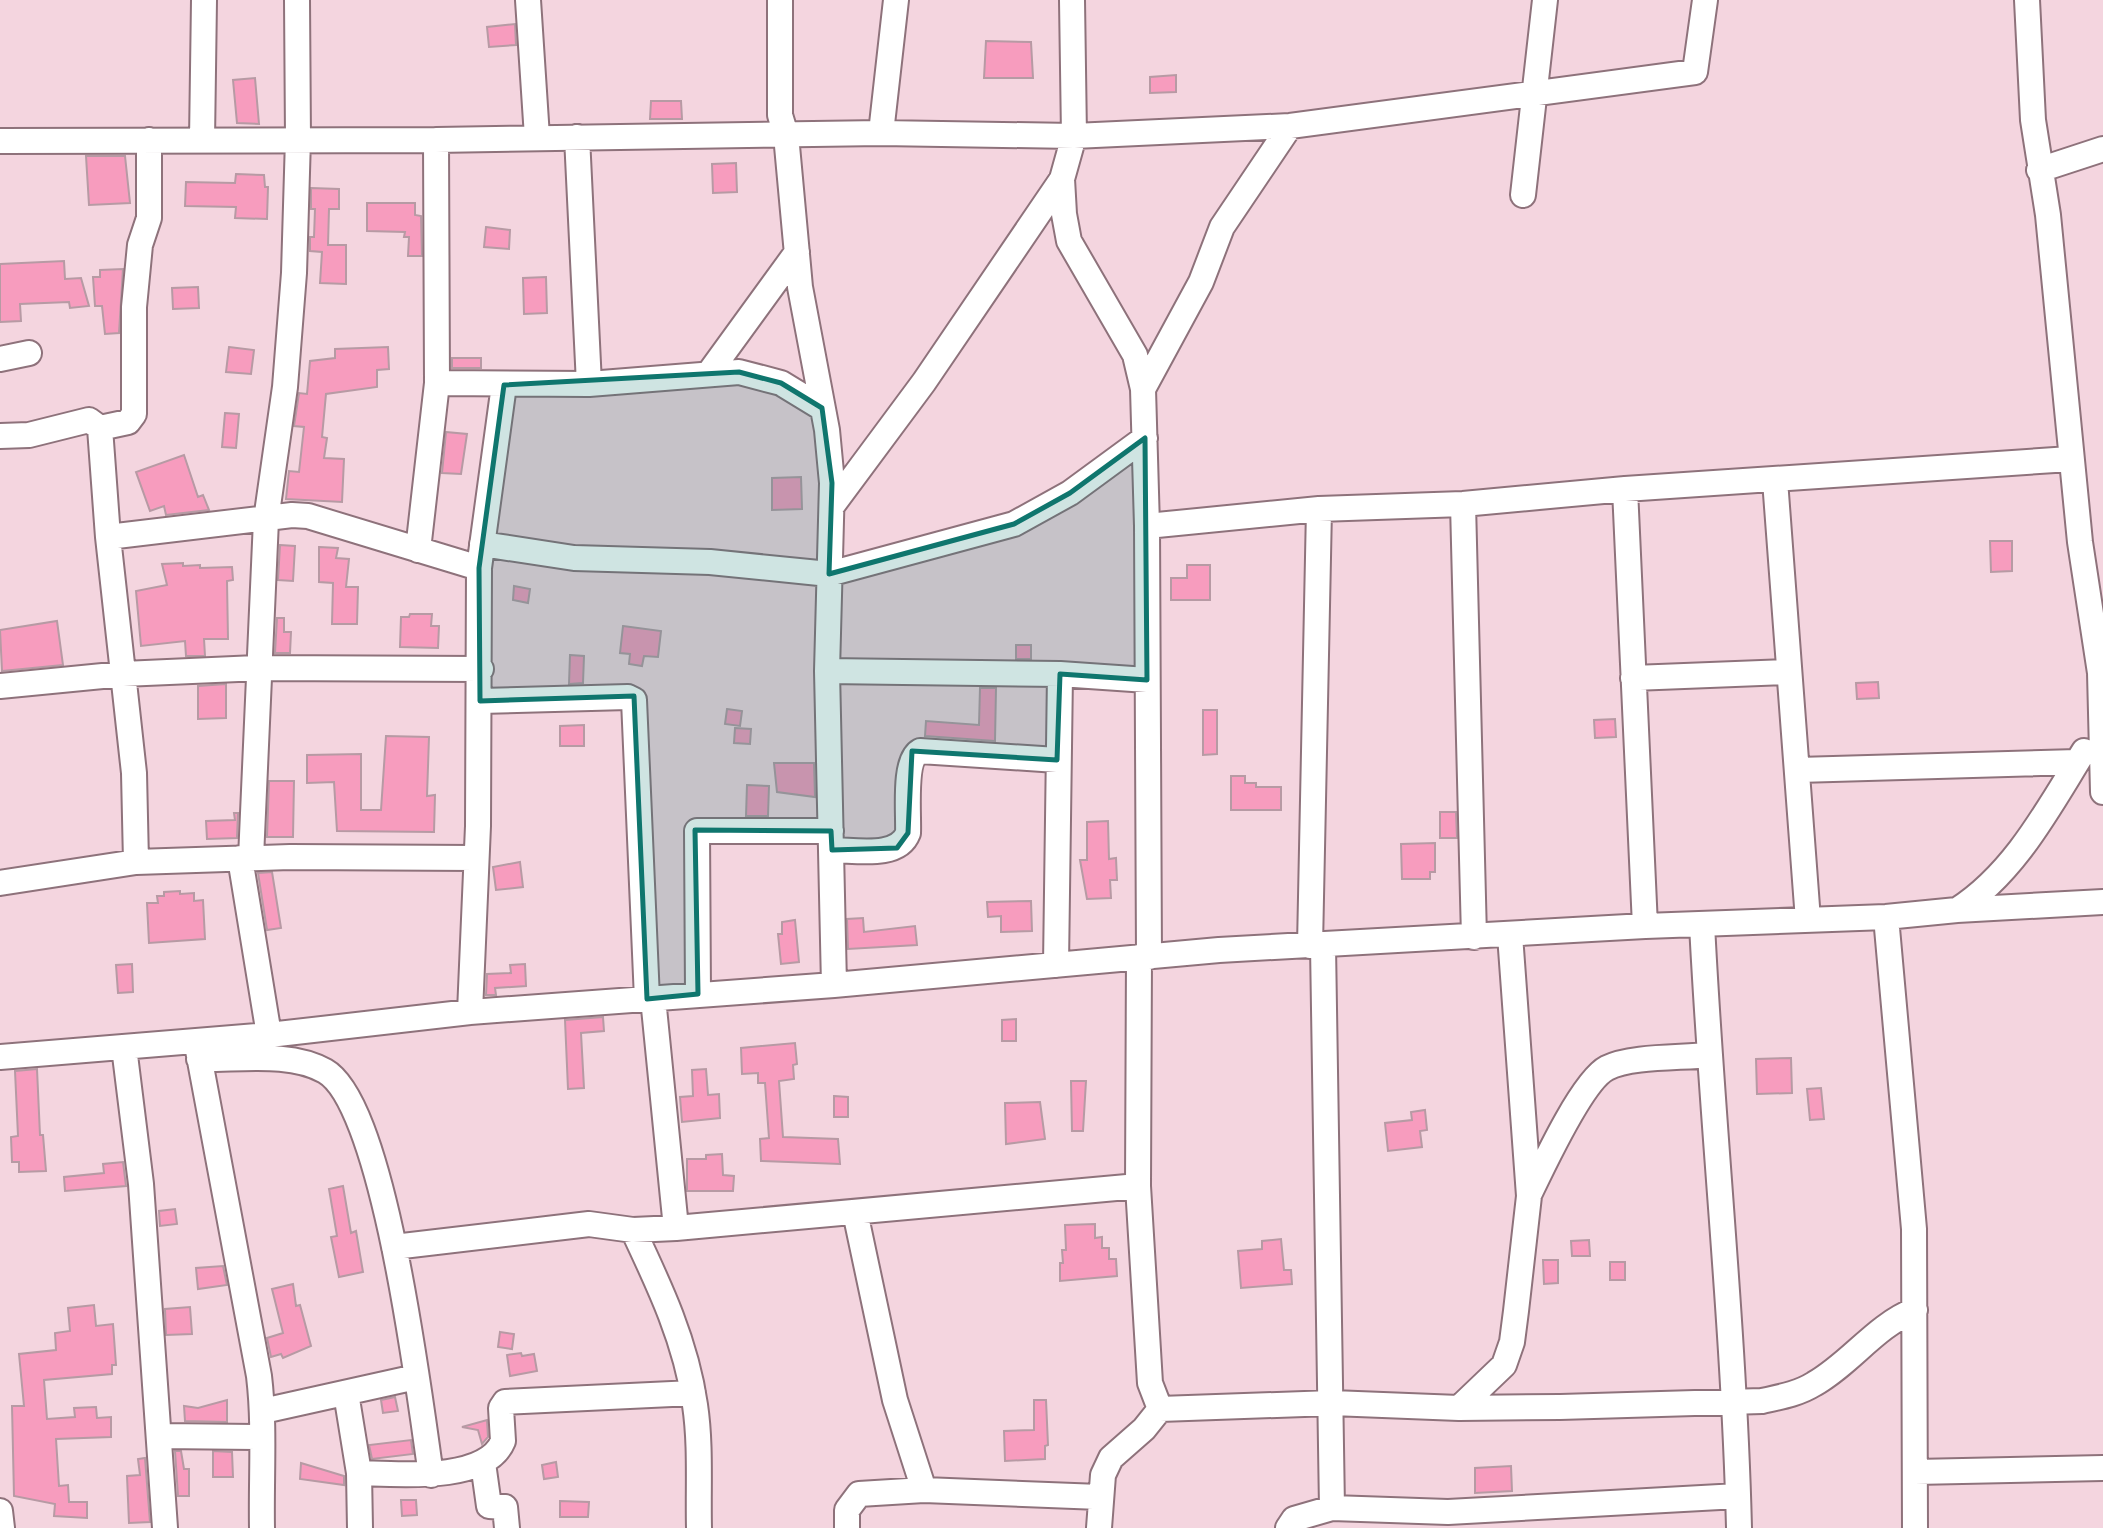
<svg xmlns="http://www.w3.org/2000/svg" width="2103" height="1528" font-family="Mulish,sans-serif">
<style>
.building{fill:#f79cbe;stroke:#b79aa4;stroke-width:2}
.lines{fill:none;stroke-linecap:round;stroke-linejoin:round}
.minor-casing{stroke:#8e727b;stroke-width:28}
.minor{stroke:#fff;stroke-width:24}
.marked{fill:#0f766e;fill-opacity:0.2;stroke:#0f766e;stroke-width:5;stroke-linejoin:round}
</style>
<rect width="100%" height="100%" fill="#f4d5df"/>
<path class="building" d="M 515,24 L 516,45 L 489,47 L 487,27 Z
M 986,41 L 1031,42 L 1033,78 L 984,78 Z
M 1176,75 L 1176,92 L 1150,93 L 1150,77 Z
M 255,78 L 259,124 L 237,123 L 233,80 Z
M 651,101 L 681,101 L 682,119 L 650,119 Z
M 86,156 L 125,156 L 130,203 L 89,205 Z
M 736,163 L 737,192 L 713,193 L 712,164 Z
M 236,174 L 264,175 L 265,187 L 268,187 L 267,219 L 235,218 L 236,207 L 185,206 L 186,182 L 235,183 Z
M 311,188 L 339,189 L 339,209 L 329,209 L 328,245 L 346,245 L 346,284 L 320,283 L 322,252 L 310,251 L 310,237 L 314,237 L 315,209 L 311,209 Z
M 367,203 L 415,203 L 415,215 L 421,216 L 422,256 L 408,256 L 409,237 L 404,237 L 405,232 L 367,231 Z
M 486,227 L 510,230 L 509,249 L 484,247 Z
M 64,261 L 65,279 L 81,278 L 89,306 L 70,308 L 69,302 L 20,304 L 21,321 L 0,322 L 0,264 Z
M 123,269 L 119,333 L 105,334 L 102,306 L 95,306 L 93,277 L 100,277 L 100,270 Z
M 546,277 L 547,313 L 524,314 L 523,278 Z
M 198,287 L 199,308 L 173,309 L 172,288 Z
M 229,347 L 254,350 L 251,374 L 226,372 Z
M 388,347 L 389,369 L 377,370 L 377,387 L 326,394 L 322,437 L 327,438 L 324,458 L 344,459 L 342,502 L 286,499 L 289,471 L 299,472 L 304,427 L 294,426 L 299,393 L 307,394 L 310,361 L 335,358 L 335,349 Z
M 452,358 L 481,358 L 481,368 L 452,368 Z
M 225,413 L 239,414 L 236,448 L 222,447 Z
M 446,432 L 467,434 L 461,474 L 442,473 Z
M 184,455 L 198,497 L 203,495 L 209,510 L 166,515 L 164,506 L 150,511 L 136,472 Z
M 801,477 L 802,509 L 772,510 L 772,478 Z
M 1990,541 L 2012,541 L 2012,571 L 1991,572 Z
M 280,545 L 295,546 L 293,581 L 278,580 Z
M 319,547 L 338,548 L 336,558 L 349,559 L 346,587 L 358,587 L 357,624 L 332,624 L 333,583 L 319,582 Z
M 183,563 L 183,566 L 200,565 L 200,568 L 232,567 L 233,580 L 227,581 L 228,639 L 204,639 L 205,656 L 186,656 L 185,641 L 141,646 L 136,591 L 167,585 L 162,564 Z
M 1187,565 L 1210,565 L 1210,600 L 1171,600 L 1171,578 L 1187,578 Z
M 514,586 L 530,589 L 528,603 L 513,600 Z
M 410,614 L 432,614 L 431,626 L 439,626 L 438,648 L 400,647 L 401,617 L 409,617 Z
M 277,618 L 284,618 L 284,632 L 291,632 L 290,653 L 275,653 Z
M 57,621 L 63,665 L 2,671 L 0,630 Z
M 623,626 L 661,631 L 658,657 L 644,656 L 642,666 L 629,664 L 630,654 L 620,653 Z
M 1016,645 L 1031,645 L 1031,659 L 1016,659 Z
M 570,655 L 584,656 L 583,683 L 569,684 Z
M 1878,682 L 1879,698 L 1857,699 L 1856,683 Z
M 226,684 L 226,718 L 198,719 L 198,686 Z
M 980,688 L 996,688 L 995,741 L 925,736 L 926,721 L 979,725 Z
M 727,709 L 742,711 L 740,726 L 725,724 Z
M 1203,710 L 1217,710 L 1217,754 L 1203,755 Z
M 1615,719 L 1616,737 L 1595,738 L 1594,720 Z
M 584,725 L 584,746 L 560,746 L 560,726 Z
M 735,728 L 751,729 L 750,744 L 734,743 Z
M 386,736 L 429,737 L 427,796 L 435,795 L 434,832 L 337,831 L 334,782 L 307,783 L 307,755 L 361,754 L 361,810 L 381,810 Z
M 774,763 L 814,763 L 815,797 L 777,792 Z
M 1231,776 L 1245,776 L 1245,783 L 1256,783 L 1256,787 L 1281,787 L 1281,810 L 1231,810 Z
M 269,781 L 294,781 L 293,837 L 267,837 Z
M 747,785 L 769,786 L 768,816 L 746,816 Z
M 1440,812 L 1456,812 L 1457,838 L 1440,838 Z
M 234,813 L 238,813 L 237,838 L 207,839 L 206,821 L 235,820 Z
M 1108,821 L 1109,859 L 1116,858 L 1117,880 L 1110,880 L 1111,898 L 1087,899 L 1080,860 L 1087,860 L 1087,822 Z
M 1435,843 L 1435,872 L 1430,872 L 1430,879 L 1402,879 L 1401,844 Z
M 520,862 L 523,887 L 496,890 L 493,867 Z
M 272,872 L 281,928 L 267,930 L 258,873 Z
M 180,891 L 180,894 L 194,893 L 194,901 L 203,900 L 205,939 L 149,943 L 147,903 L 158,903 L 157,896 L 164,896 L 164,892 Z
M 1031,901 L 1032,931 L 1001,932 L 1001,916 L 988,917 L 987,902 Z
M 863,918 L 864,932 L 915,926 L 917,945 L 848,949 L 847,919 Z
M 795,920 L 799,962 L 781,964 L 778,934 L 782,934 L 782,922 Z
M 132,964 L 133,992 L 118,993 L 116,965 Z
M 525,964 L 526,986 L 495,988 L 496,995 L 486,995 L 487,974 L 511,973 L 510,965 Z
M 603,1017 L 604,1031 L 581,1033 L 584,1088 L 568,1089 L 565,1020 Z
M 1016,1019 L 1016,1041 L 1002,1041 L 1002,1020 Z
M 795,1043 L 797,1064 L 793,1065 L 794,1079 L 779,1081 L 783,1137 L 838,1139 L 840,1164 L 761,1161 L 760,1139 L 769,1138 L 765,1083 L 758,1083 L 758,1073 L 742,1074 L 741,1048 Z
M 1791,1058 L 1792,1093 L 1757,1094 L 1756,1059 Z
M 37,1069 L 40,1135 L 43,1135 L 46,1171 L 19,1172 L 19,1162 L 12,1162 L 11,1137 L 18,1136 L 15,1071 Z
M 706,1069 L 708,1095 L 719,1094 L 720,1118 L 682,1122 L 680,1097 L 693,1096 L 692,1070 Z
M 1071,1081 L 1086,1081 L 1083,1131 L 1072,1131 Z
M 1821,1088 L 1824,1119 L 1810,1120 L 1807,1089 Z
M 834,1096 L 848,1097 L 848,1117 L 834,1117 Z
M 1040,1102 L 1045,1139 L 1006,1144 L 1005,1103 Z
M 1425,1110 L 1427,1130 L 1420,1131 L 1422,1147 L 1388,1151 L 1385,1123 L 1412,1120 L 1411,1112 Z
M 722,1154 L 723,1175 L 734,1176 L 733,1191 L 687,1191 L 687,1159 L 706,1159 L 706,1155 Z
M 123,1162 L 126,1186 L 65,1191 L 64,1177 L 104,1173 L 103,1164 Z
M 343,1186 L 351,1233 L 356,1231 L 363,1272 L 339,1277 L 331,1237 L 337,1236 L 329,1189 Z
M 175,1209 L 177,1224 L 160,1226 L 159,1211 Z
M 1095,1224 L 1095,1238 L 1102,1237 L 1102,1248 L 1109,1248 L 1109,1259 L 1116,1259 L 1117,1276 L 1060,1281 L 1060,1263 L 1063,1263 L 1062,1250 L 1066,1250 L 1065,1225 Z
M 1281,1239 L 1284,1270 L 1291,1270 L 1292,1284 L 1241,1288 L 1238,1251 L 1262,1249 L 1262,1241 Z
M 1589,1240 L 1590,1256 L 1572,1256 L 1571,1241 Z
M 1543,1260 L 1558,1260 L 1558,1283 L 1544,1284 Z
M 1610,1262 L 1625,1262 L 1625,1280 L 1610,1280 Z
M 223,1266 L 227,1285 L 198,1289 L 196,1268 Z
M 293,1284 L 296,1306 L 300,1305 L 311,1346 L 283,1358 L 281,1354 L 271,1357 L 267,1338 L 283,1333 L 272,1289 Z
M 94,1305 L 96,1326 L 113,1324 L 116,1365 L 112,1365 L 112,1374 L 44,1380 L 47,1419 L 75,1417 L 74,1408 L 96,1407 L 97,1418 L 111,1417 L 111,1437 L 56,1439 L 59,1486 L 68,1485 L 69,1502 L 87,1502 L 87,1518 L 54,1516 L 55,1504 L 14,1496 L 12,1406 L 24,1406 L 19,1354 L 56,1350 L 55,1333 L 70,1331 L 68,1308 Z
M 190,1307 L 192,1334 L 166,1335 L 165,1309 Z
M 500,1332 L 514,1334 L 512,1349 L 498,1347 Z
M 521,1353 L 522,1356 L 534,1354 L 537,1371 L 510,1376 L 507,1355 Z
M 395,1397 L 398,1411 L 383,1413 L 381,1400 Z
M 227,1400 L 227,1422 L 185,1421 L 184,1406 L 198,1408 Z
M 1034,1400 L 1046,1400 L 1048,1445 L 1045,1446 L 1045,1459 L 1005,1461 L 1004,1431 L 1034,1430 Z
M 487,1420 L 488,1437 L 482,1444 L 478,1430 L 462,1427 Z
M 411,1440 L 413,1454 L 372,1459 L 369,1445 Z
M 175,1451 L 181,1451 L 184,1469 L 189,1469 L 189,1496 L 178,1496 Z
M 213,1451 L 232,1452 L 233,1477 L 213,1477 Z
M 145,1458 L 150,1522 L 129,1523 L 127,1476 L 140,1475 L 138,1459 Z
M 556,1462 L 558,1477 L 544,1479 L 542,1465 Z
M 301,1463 L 344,1476 L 344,1485 L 300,1479 Z
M 1511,1466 L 1512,1491 L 1475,1493 L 1475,1468 Z
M 401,1500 L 416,1500 L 417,1515 L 402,1516 Z
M 560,1501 L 589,1502 L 588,1517 L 560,1517 Z"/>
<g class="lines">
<g class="minor-casing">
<path id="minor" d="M 528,0 L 537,137
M 780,0 L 780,115 L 786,135 L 800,287 L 827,430 L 832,483 L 827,671 L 834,985
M 1072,0 L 1074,136 L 1062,179 L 1064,214 L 1069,241 L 1135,355 L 1143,389 L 1147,526 L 1149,957
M 2027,0 L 2033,120 L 2048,215 L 2080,542 L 2100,673 L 2103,792
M 881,133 L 896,0
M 577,137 L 589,384
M 202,140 L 204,0
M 0,141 L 436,140 L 881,133 L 1074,136 L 1290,126 L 1695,72 L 1705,0
M 2039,170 L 2103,149
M 1523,195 L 1545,0
M 0,359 L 29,353
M 709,373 L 797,252
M 437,383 L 589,384 L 739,372 L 781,383 L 822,408
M 1143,389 L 1201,282 L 1222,227 L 1290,126
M 100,428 L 128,422 L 134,414 L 134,307 L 140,245 L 149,218 L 149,140
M 0,436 L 29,435 L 89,420 L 100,428 L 108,537 L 134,773 L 136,862
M 1775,480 L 1808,920
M 1625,489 L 1645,926
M 1463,504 L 1474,937
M 832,506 L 924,382 L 1062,179
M 1147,526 L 1319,509 L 1463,504 L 1625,489 L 2070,459
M 108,537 L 292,515 L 308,516 L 479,568
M 482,544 L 574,558 L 710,562 L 829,574 L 1014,524 L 1070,493 L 1145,438
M 418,550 L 437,383 L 436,140
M 827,671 L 1060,674 L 1147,680
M 1633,678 L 1789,672
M 0,686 L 123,674 L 259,668 L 481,669
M 480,701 L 628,697 L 634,700 L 647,999
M 1798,770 L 2077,762
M 832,850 C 856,850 898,859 908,833 C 909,814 903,760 920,751 L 1057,760
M 240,858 L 269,1035
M 251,858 L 266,520 L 285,387 L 294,273 L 298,139 L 297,0
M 0,883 L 136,862 L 290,857 L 476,858
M 1957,910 C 2015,873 2049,807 2084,751
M 1886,917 L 1914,1229 L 1915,1528
M 1702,924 C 1712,1126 1734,1326 1739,1528
M 1310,946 L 1319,509
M 1323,946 L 1332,1508
M 1139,957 L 1138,1186 L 1150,1383 L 1160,1409
M 1056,965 L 1060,674
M 698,994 L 697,831 L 831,831
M 653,998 L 676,1228
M 470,1012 L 478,826 L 479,568 L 504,385
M 197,1045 L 259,1376 C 265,1426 261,1478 262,1528
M 124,1047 L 141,1184 L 165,1528
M 0,1057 L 269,1035 L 470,1012 L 834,985 L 1219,950 L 1645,926 L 1886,917 L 1957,910 L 2103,902
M 199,1059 C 238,1060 290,1051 325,1071 C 385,1105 420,1401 431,1475
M 1529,1195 C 1542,1168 1582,1081 1607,1068 C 1630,1056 1681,1058 1708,1055
M 855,1212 L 895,1400 L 924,1490
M 633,1230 C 660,1287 686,1342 695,1405 C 701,1445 698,1488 699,1528
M 394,1247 L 589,1224 L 633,1230 L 676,1228 L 1138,1186
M 346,1393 L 359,1473 L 360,1528
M 1459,1408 L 1504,1365 L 1512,1342 L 1516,1311 L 1529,1196 L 1510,935
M 263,1411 L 416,1377
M 161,1436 L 260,1437
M 483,1463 L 489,1506 L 505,1507 L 507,1528
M 1915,1472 L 2103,1468
M 359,1473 C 396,1474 486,1483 503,1441 L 501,1408 L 505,1402 L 693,1393
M 0,1511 L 2,1528
M 847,1528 L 847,1510 L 859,1494 L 924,1490 L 1100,1497
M 1099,1528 L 1103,1475 L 1111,1458 L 1144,1429 L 1160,1409 L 1332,1403 L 1459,1408 L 1560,1407 L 1762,1401 C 1780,1397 1798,1394 1814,1384 C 1851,1363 1875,1326 1915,1310
M 1288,1528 L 1294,1519 L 1332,1508 L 1448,1512 L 1738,1496"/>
</g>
<use href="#minor" class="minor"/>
</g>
<path class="marked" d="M 739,372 L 781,383 L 822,408 L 832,483 L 829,574 L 1014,524 L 1070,493 L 1145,438 L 1147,680 L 1060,674 L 1057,760 L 912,751 L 908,833 L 897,848 L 832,850 L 831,831 L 695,830 L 698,994 L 647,999 L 634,696 L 480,701 L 479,568 L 504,385 Z"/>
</svg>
